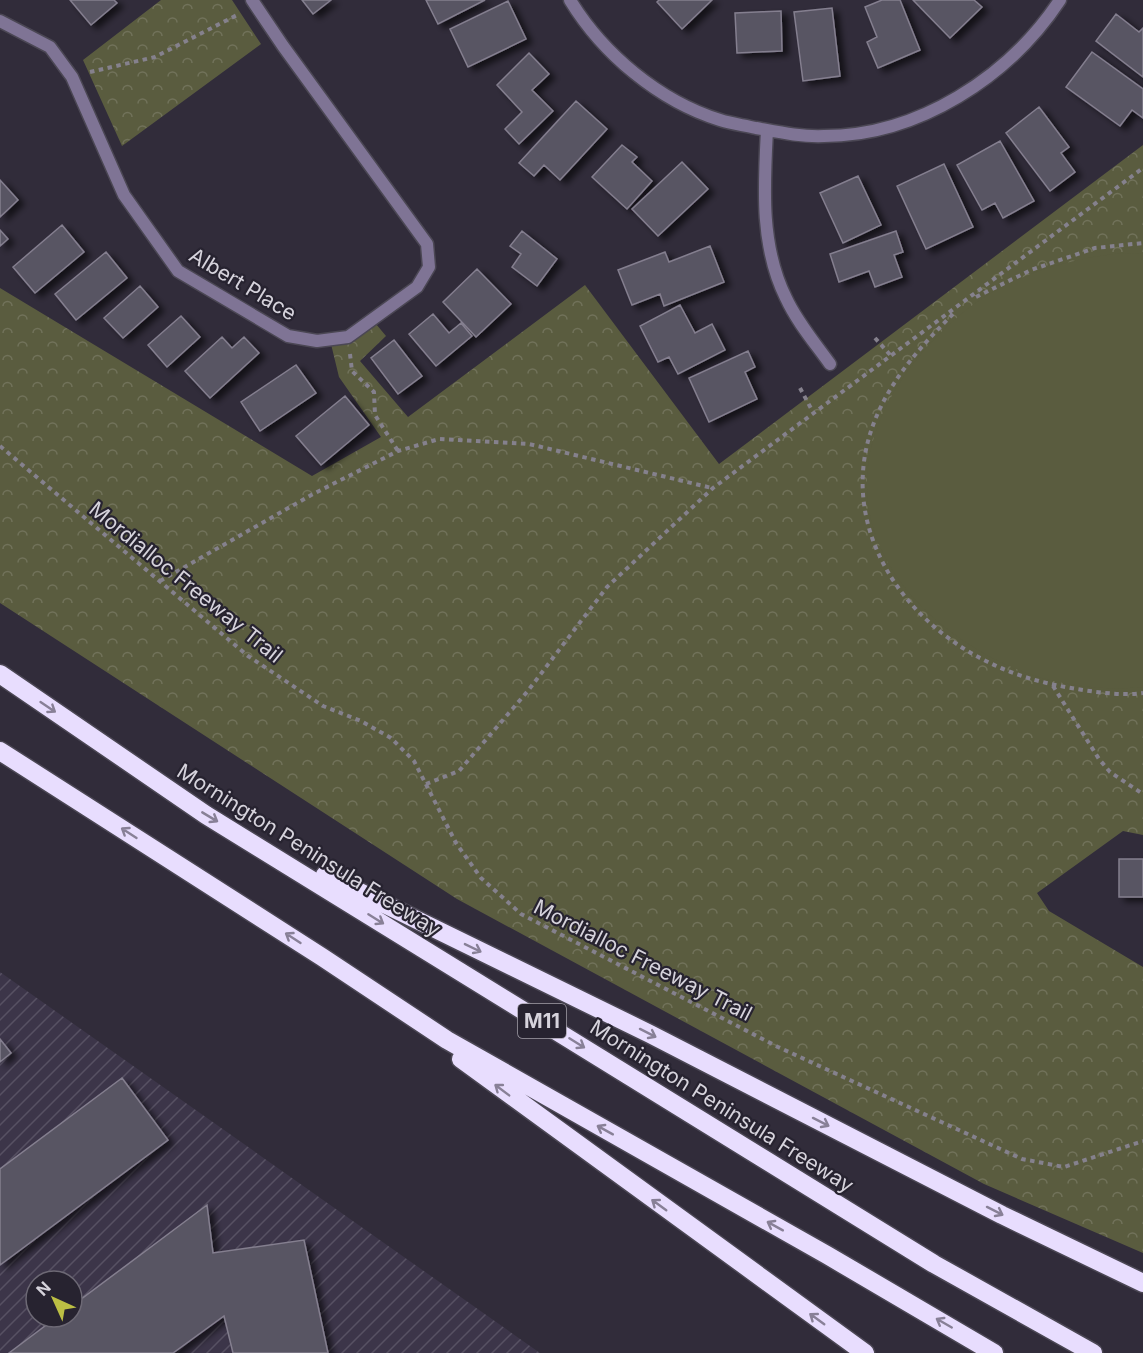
<svg xmlns="http://www.w3.org/2000/svg" width="1143" height="1353" font-family="Inter,sans-serif">
<style>
.industrial{fill:url(#industrial-furrows);fill-rule:evenodd}
.park{fill:url(#park-crowns)}
.pitch{fill:#5a5c3f}
.building{fill:#595463;stroke:#847f8f;stroke-width:1.5;filter:url(#shadow)}
.lines{fill:none;stroke-linecap:round;stroke-linejoin:round}
.street-casing{stroke:#4b4754;stroke-width:15}
.highway-casing{stroke:#4b4754;stroke-width:21}
.path{stroke:#85818d;stroke-width:4;stroke-dasharray:4.5 4.5;stroke-linecap:butt}
.street{stroke:#7f7495;stroke-width:12}
.highway{stroke:#e8ddfe;stroke-width:18}
.oneway{stroke:#888097}
.labels{text-anchor:middle;dominant-baseline:central;stroke-width:4.5;stroke-linejoin:round;paint-order:stroke}
.shield{fill:#272330;stroke:#a29ea8;stroke-width:1.5}
.shield-label{font-size:20px;font-weight:bold;fill:#d6d3dc}
.street-label{font-size:21px;fill:#d6d3dc;stroke:#272330}
</style>
<defs>
<pattern id="industrial-furrows" width="10" height="10" patternUnits="userSpaceOnUse" patternTransform="scale(1.5)"><rect width="10" height="10" fill="#3c3549"/><path d="M-1 1l2-2M0 10L10 0M9 11l2-2" fill="none" stroke="#575163"/></pattern>
<pattern id="park-crowns" width="20" height="18" patternUnits="userSpaceOnUse" patternTransform="scale(1.5)"><rect width="20" height="18" fill="#5a5c3f"/><path d="M2 6a3 3 0 1 1 6 0M12 15a3 3 0 1 1 6 0" fill="none" stroke="#71725a"/></pattern>
<filter id="shadow"><feDropShadow dx="6" dy="4" stdDeviation="3" flood-color="#0009"/></filter>
</defs>
<rect width="100%" height="100%" fill="#312c3a"/>
<path class="industrial" d="M 0,972 L 540,1353 L 0,1353 ZM 36,1281 L 72,1281 L 72,1317 L 36,1317 Z"/>
<path class="park" d="M 161,0 L 232,0 L 261,44 L 122,146 L 83,60 Z
M 1143,145 L 1143,835 L 1123,831 L 1037,893 L 1049,911 L 1143,967 L 1143,1253 L 984,1184 L 457,899 L 0,603 L 0,288 L 312,476 L 381,437 L 339,377 L 331,344 L 376,324 L 386,336 L 360,361 L 408,417 L 585,285 L 719,464 Z"/>
<path class="pitch" d="M 1123,253 L 1143,254 L 1143,687 C 1083,693 1020,678 970,645 C 862,576 832,469 913,364 C 939,331 971,301 1010,283 C 1045,266 1084,257 1123,253 Z"/>
<path class="building" d="M 70,0 L 114,0 L 117,3 L 91,25 Z
M 302,0 L 331,0 L 313,14 Z
M 426,0 L 485,0 L 438,24 Z
M 659,0 L 712,0 L 682,29 L 657,2 Z
M 882,0 L 900,0 L 920,50 L 878,68 L 867,42 L 877,37 L 865,7 Z
M 913,0 L 974,0 L 982,7 L 950,38 Z
M 508,1 L 526,39 L 468,67 L 450,29 Z
M 832,8 L 840,76 L 803,81 L 794,12 Z
M 781,11 L 782,51 L 737,53 L 735,13 Z
M 1116,14 L 1139,32 L 1143,28 L 1143,77 L 1096,41 Z
M 1092,52 L 1143,89 L 1143,118 L 1132,110 L 1120,126 L 1066,87 Z
M 529,53 L 549,74 L 532,90 L 553,111 L 519,144 L 505,129 L 522,112 L 497,85 Z
M 576,101 L 607,129 L 560,180 L 544,165 L 534,176 L 519,163 Z
M 1039,107 L 1069,147 L 1061,153 L 1075,172 L 1050,191 L 1006,133 Z
M 1000,141 L 1034,201 L 1003,218 L 995,203 L 982,210 L 957,165 Z
M 622,145 L 637,157 L 632,162 L 652,181 L 627,209 L 592,177 Z
M 682,162 L 708,189 L 658,236 L 632,209 Z
M 944,164 L 973,227 L 926,249 L 897,186 Z
M 858,176 L 881,225 L 843,243 L 820,193 Z
M 0,180 L 18,200 L 0,217 Z
M 62,225 L 84,252 L 35,293 L 13,267 Z
M 0,230 L 8,239 L 0,246 Z
M 522,231 L 557,259 L 537,286 L 512,267 L 521,254 L 510,246 Z
M 896,231 L 903,252 L 894,255 L 902,277 L 875,287 L 869,271 L 839,282 L 830,254 Z
M 710,246 L 724,282 L 664,306 L 660,294 L 632,305 L 618,270 L 665,252 L 669,262 Z
M 106,252 L 127,278 L 76,320 L 55,294 Z
M 477,269 L 511,304 L 476,337 L 443,302 Z
M 140,286 L 158,307 L 123,338 L 104,318 Z
M 680,305 L 695,333 L 712,324 L 725,350 L 678,374 L 669,357 L 658,362 L 640,326 Z
M 433,314 L 449,333 L 461,323 L 472,336 L 436,366 L 409,334 Z
M 181,316 L 200,337 L 167,367 L 148,345 Z
M 222,337 L 232,348 L 244,337 L 259,353 L 210,398 L 185,371 Z
M 394,340 L 422,376 L 398,394 L 371,358 Z
M 748,351 L 755,367 L 745,372 L 757,399 L 709,422 L 689,378 Z
M 296,365 L 316,393 L 260,431 L 241,402 Z
M 345,396 L 369,425 L 321,465 L 296,436 Z
M 1119,859 L 1143,859 L 1143,897 L 1119,897 Z
M 0,1039 L 11,1053 L 0,1062 Z
M 122,1078 L 168,1140 L 0,1265 L 0,1169 Z
M 207,1205 L 213,1253 L 304,1240 L 328,1353 L 233,1353 L 224,1316 L 173,1353 L 9,1353 L 57,1317 L 72,1317 L 72,1306 Z"/>
<g class="lines">
<g class="street-casing">
<path id="street" d="M 570,0 C 603,54 659,101 720,120 C 732,124 744,125 756,128 C 778,132 801,137 824,136 C 918,136 1009,77 1060,0
M 0,21 L 50,47 L 72,77 L 124,195 L 178,271 L 288,336 L 317,341 L 348,337 L 417,287 L 429,267 L 427,244 L 283,46 L 252,0
M 767,130 C 764,186 760,246 786,298 C 797,322 815,343 830,364"/>
</g>
<g class="highway-casing">
<path id="highway" d="M 0,674 L 206,815 L 934,1264 L 1093,1353
M 0,751 L 322,957 L 447,1040 L 827,1255 L 994,1353
M 325,875 L 650,1034 L 1002,1215 L 1143,1283
M 461,1059 L 865,1353"/>
</g>
<path class="path" d="M 90,72 L 155,57 L 239,14
M 976,297 L 1031,270 L 1095,248 L 1143,243
M 953,314 C 920,347 888,382 872,428 C 838,526 901,620 988,662 C 1014,675 1042,683 1071,688 C 1094,692 1120,696 1143,693
M 875,338 L 892,357
M 350,354 L 352,371 L 374,392 L 375,415 L 398,451
M 800,388 L 814,414
M 0,446 L 248,656 L 323,706 L 361,721 L 391,738 L 414,761 L 456,843 L 481,878 L 521,914 L 778,1047 L 1022,1159 L 1064,1167 L 1143,1141
M 160,581 L 313,494 L 398,451 L 439,439 L 529,444 L 712,488
M 1053,686 L 1099,759 L 1110,772 L 1143,794
M 426,784 L 459,771 L 527,692 L 607,587 L 713,488 L 1143,168"/>
<use href="#street" class="street"/>
<use href="#highway" class="highway"/>
</g>
<defs><path id="oneway-shaft" d="M-6 0H5M1.5-3L5.5 0L1.5 3" fill="none" stroke-width="1.6" stroke-linecap="round" stroke-linejoin="round" transform="scale(1.5)"/></defs>
<g class="oneway">
<use href="#oneway-shaft" transform="translate(48 707) rotate(34)"/>
<use href="#oneway-shaft" transform="translate(210 817) rotate(31)"/>
<use href="#oneway-shaft" transform="translate(129 833) rotate(-147)"/>
<use href="#oneway-shaft" transform="translate(376 919) rotate(32)"/>
<use href="#oneway-shaft" transform="translate(293 938) rotate(-147)"/>
<use href="#oneway-shaft" transform="translate(473 948) rotate(26)"/>
<use href="#oneway-shaft" transform="translate(648 1033) rotate(27)"/>
<use href="#oneway-shaft" transform="translate(577 1043) rotate(32)"/>
<use href="#oneway-shaft" transform="translate(502 1090) rotate(-143)"/>
<use href="#oneway-shaft" transform="translate(821 1122) rotate(27)"/>
<use href="#oneway-shaft" transform="translate(605 1130) rotate(-151)"/>
<use href="#oneway-shaft" transform="translate(659 1205) rotate(-144)"/>
<use href="#oneway-shaft" transform="translate(995 1211) rotate(27)"/>
<use href="#oneway-shaft" transform="translate(775 1226) rotate(-151)"/>
<use href="#oneway-shaft" transform="translate(817 1319) rotate(-144)"/>
<use href="#oneway-shaft" transform="translate(944 1323) rotate(-150)"/>
</g>
<g class="labels">
<rect class="shield" x="518" y="1004" width="48" height="34" rx="4.5"/>
<g class="shield-label">
<text x="542" y="1021">M11</text>
</g>
<g class="street-label">
<text transform="translate(243 284) rotate(31)">Albert Place</text>
<text transform="translate(186 582) rotate(39)">Mordialloc Freeway Trail</text>
<text transform="translate(309 850) rotate(32)">Mornington Peninsula Freeway</text>
<text transform="translate(643 960) rotate(27)">Mordialloc Freeway Trail</text>
<text transform="translate(722 1106) rotate(32)">Mornington Peninsula Freeway</text>
</g>
</g>
<g transform="translate(54 1299) rotate(315)"><circle r="28" fill="#272330" stroke="#6d6975" stroke-width="1.5"/>
<path d="M0-4.5L10 22L0 15L-10 22Z" fill="#bcbf44"/>
<text y="-9" font-size="16" font-weight="bold" text-anchor="middle" fill="#d6d3dc">N</text>
</g>
</svg>
